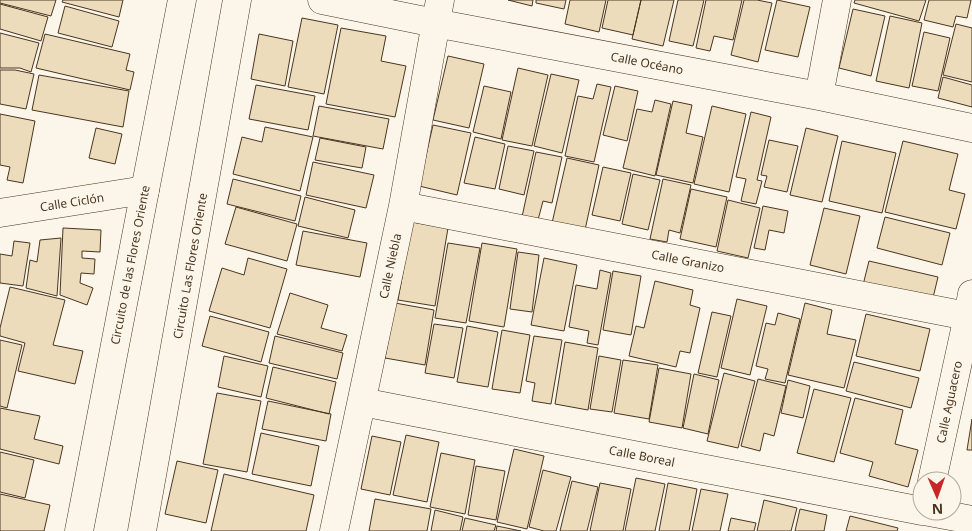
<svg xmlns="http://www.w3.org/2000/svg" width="972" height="531" font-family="'Noto Sans',sans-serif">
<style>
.building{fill:#ecdcbc;stroke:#4a3520}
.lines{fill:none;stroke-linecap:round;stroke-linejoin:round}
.minor-casing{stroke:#4a3520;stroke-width:29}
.major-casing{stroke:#4a3520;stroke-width:29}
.minor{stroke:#fbf6e9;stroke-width:28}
.major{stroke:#fbf6e9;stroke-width:28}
.labels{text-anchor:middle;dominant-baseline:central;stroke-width:4;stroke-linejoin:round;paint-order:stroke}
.street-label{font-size:12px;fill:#4a3520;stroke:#fbf6e9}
</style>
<rect width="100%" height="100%" fill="#fbf6e9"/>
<path class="building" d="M 0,0 L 56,0 L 51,16 L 0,3 Z
M 63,0 L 123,0 L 119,17 L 62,2 Z
M 508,0 L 533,0 L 532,6 Z
M 536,0 L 566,0 L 564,9 L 536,3 Z
M 570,0 L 606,0 L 599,32 L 565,24 Z
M 608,0 L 641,0 L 633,35 L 602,28 Z
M 641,0 L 674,0 L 663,46 L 632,39 Z
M 678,0 L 704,0 L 693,46 L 669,41 Z
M 706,0 L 742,0 L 733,40 L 714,36 L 710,51 L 696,48 Z
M 744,0 L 757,0 L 772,3 L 758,62 L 731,55 Z
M 777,0 L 810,7 L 798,57 L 765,50 Z
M 855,0 L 926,0 L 919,21 L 854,3 Z
M 929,0 L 971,0 L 967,18 L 956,16 L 953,27 L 924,20 Z
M 0,4 L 48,17 L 41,41 L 0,29 Z
M 65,6 L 119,21 L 112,47 L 58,33 Z
M 853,9 L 885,16 L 871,76 L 839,68 Z
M 890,16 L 922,23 L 909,88 L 876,81 Z
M 302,18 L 338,25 L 324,94 L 288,87 Z
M 956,24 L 972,28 L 972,82 L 943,75 Z
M 341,28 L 386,36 L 381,61 L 406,66 L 395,117 L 326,104 Z
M 924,32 L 950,38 L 938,91 L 912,86 Z
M 0,33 L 39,43 L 31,72 L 20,68 L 0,68 Z
M 45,34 L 130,54 L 126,70 L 134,72 L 130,90 L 36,68 Z
M 259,34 L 293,41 L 285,86 L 251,79 Z
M 448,56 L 484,64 L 469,128 L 433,120 Z
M 518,68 L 548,75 L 532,146 L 502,140 Z
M 0,70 L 15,70 L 34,74 L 26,109 L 0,104 Z
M 551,74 L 579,80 L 562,153 L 534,146 Z
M 39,75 L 129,91 L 123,127 L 32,110 Z
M 943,77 L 972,85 L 972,107 L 938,98 Z
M 597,84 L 611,87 L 594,162 L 565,156 L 578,96 L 593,99 Z
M 256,85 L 315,96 L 308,130 L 249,119 Z
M 484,86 L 511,92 L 501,139 L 473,132 Z
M 615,86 L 638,91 L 627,141 L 603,135 Z
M 655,100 L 671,104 L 655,176 L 623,168 L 637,109 L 652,112 Z
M 673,101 L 692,105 L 686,133 L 703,137 L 693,183 L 656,175 Z
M 319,106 L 389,119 L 383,149 L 313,136 Z
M 712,106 L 746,114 L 729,192 L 694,184 Z
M 751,112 L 771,117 L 757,180 L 762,181 L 756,204 L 741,201 L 746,179 L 736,177 Z
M 0,114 L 35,121 L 23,183 L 7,180 L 10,167 L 0,165 Z
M 433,125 L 471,133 L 457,195 L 419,186 Z
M 265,127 L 313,137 L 300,191 L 233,174 L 242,137 L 262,142 Z
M 96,128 L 122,134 L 115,164 L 89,158 Z
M 806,128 L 838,136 L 822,202 L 790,195 Z
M 475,137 L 505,144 L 495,189 L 464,183 Z
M 320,138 L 366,147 L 362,168 L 315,160 Z
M 769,140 L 798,146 L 787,192 L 764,187 L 767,176 L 761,175 Z
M 842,141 L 896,153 L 882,213 L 829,201 Z
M 903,141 L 958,154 L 949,190 L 965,194 L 956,229 L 885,212 Z
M 508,146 L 534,151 L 524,195 L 499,189 Z
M 536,152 L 562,157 L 552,203 L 543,201 L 538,220 L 522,217 Z
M 567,158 L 599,165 L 585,230 L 552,223 Z
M 313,162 L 374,175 L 366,208 L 306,195 Z
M 603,167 L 631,173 L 620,221 L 592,215 Z
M 633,174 L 660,180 L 648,230 L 622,224 Z
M 233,179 L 301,196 L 295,221 L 227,204 Z
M 663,179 L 691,185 L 680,233 L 669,230 L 667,242 L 650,239 Z
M 691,189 L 727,197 L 716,247 L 680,239 Z
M 305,197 L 355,210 L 348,238 L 298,226 Z
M 728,200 L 760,208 L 748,258 L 717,251 Z
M 763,206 L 788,211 L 784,233 L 769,230 L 765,250 L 754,248 Z
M 236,207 L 297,224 L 287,261 L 225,244 Z
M 824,208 L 860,216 L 846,274 L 810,265 Z
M 885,217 L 950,233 L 942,265 L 877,248 Z
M 412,222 L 448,228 L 435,306 L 398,300 Z
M 63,228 L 101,230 L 100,252 L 82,251 L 82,258 L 95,259 L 94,274 L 81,273 L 80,283 L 93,288 L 87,305 L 60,295 Z
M 303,231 L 367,243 L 360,277 L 296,265 Z
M 61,238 L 57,296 L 26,288 L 30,260 L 37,262 L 40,240 Z
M 14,241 L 30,243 L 23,286 L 0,283 L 0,254 L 12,256 Z
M 448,243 L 480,248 L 466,323 L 435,318 Z
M 482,243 L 517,249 L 504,327 L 469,321 Z
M 518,252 L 539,255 L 532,312 L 510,309 Z
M 248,258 L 287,269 L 270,328 L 209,311 L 222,268 L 244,275 Z
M 544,258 L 577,265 L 564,331 L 531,325 Z
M 869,261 L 938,277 L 932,302 L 863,285 Z
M 600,270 L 611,273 L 598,345 L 587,343 L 589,331 L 569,327 L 576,285 L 597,289 Z
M 613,271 L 641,276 L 631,335 L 603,330 Z
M 655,281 L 693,290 L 690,305 L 700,308 L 690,353 L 680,351 L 676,367 L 629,356 L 636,326 L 644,328 Z
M 10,287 L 65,300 L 53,345 L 83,351 L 75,384 L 18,371 L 25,343 L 0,336 L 0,328 Z
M 290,293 L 328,305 L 321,328 L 347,335 L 342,351 L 277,334 Z
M 737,299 L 767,306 L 750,375 L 721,368 Z
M 395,303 L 434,310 L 425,365 L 385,358 Z
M 805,303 L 832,310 L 827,334 L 856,340 L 844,388 L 788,375 Z
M 712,312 L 731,316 L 717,377 L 698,373 Z
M 778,313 L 800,319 L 785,383 L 765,379 L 768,369 L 756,366 L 766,323 L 775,325 Z
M 866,314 L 930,329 L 920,371 L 856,356 Z
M 210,316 L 269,332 L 261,362 L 202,346 Z
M 434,324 L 463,328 L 454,378 L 425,373 Z
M 467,326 L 498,332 L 488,387 L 457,382 Z
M 502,330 L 530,335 L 520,393 L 492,389 Z
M 275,336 L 343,353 L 337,379 L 269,363 Z
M 534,336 L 562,340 L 551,404 L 532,401 L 535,383 L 526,381 Z
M 0,340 L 22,345 L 7,408 L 0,406 Z
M 565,342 L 598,348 L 588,410 L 555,404 Z
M 224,356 L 268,366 L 261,397 L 218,387 Z
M 599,356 L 621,360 L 612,412 L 590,409 Z
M 623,360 L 658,365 L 649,419 L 614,413 Z
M 854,362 L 919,378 L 911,408 L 846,391 Z
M 273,367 L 336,382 L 329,414 L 266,398 Z
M 659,368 L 691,374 L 682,428 L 649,422 Z
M 724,373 L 755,381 L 738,448 L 707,441 Z
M 694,374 L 719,380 L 708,434 L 683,428 Z
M 758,379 L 786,386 L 774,436 L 764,433 L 760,451 L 741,446 Z
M 788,380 L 810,386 L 803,418 L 781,413 Z
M 814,389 L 851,398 L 834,462 L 797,453 Z
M 217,393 L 261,401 L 247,472 L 203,464 Z
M 855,398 L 903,410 L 895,444 L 918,450 L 908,487 L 869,476 L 873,462 L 840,453 Z
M 268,401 L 331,414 L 326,441 L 262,429 Z
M 0,408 L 40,416 L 34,439 L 63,446 L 59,464 L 0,449 Z
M 972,419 L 972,450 L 967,450 Z
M 261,433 L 319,446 L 311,486 L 252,474 Z
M 406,435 L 439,442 L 427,502 L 393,495 Z
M 372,436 L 401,442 L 390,495 L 361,489 Z
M 514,449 L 544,456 L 527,529 L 497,522 Z
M 0,452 L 34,460 L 25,498 L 0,492 Z
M 441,453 L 475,460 L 465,514 L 430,507 Z
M 177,461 L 218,470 L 206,523 L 165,514 Z
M 476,466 L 505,471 L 496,520 L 468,515 Z
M 543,470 L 571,477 L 556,531 L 544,531 L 529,527 Z
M 224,474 L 314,495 L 306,531 L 211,531 Z
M 636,478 L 665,484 L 655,531 L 625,531 Z
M 572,481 L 598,487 L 587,531 L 560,531 Z
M 600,483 L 631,489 L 623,531 L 590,531 Z
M 668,483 L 697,489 L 689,531 L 659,531 Z
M 701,489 L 728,494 L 720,531 L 692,531 Z
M 0,494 L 50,505 L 44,531 L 0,531 Z
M 375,499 L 431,509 L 427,531 L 369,531 Z
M 764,500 L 797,508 L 791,531 L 757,531 Z
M 800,509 L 827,515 L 824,531 L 795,531 Z
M 435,510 L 463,517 L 460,531 L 431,531 Z
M 850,516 L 898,528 L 897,531 L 846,531 Z
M 465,518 L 496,525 L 494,531 L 462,531 Z
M 731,518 L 756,523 L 754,531 L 728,531 Z
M 497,526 L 521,531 L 496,531 Z"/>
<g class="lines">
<g class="minor-casing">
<path id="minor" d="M 322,0 L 435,23 L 819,96 L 972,128
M 819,96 L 837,0
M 403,206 L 972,317
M 0,213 L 145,190
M 362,402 L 922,511
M 932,481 L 968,316 L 972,294
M 924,511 L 972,520
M 334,531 L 403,206 L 440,0"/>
</g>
<g class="major-casing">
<path id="major" d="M 79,531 L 145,190 L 182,0
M 142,531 L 237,0"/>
</g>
<use href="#minor" class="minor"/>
<use href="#major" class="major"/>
</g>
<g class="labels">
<g class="street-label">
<text transform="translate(647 63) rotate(11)">Calle Océano</text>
<text transform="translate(72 202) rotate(-9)">Calle Ciclón</text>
<text transform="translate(688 261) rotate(11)">Calle Granizo</text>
<text transform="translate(130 265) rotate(-79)">Circuito de las Flores Oriente</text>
<text transform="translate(190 266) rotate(-80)">Circuito Las Flores Oriente</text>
<text transform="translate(390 266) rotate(-78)">Calle Niebla</text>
<text transform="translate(949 402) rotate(-78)">Calle Aguacero</text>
<text transform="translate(642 456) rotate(11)">Calle Boreal</text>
</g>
</g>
<g transform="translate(937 496) rotate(178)"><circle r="24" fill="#fbf6e9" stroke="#b4a999"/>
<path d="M0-4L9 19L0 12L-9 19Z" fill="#c62828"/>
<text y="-8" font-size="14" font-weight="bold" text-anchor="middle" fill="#4a3520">N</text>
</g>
</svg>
